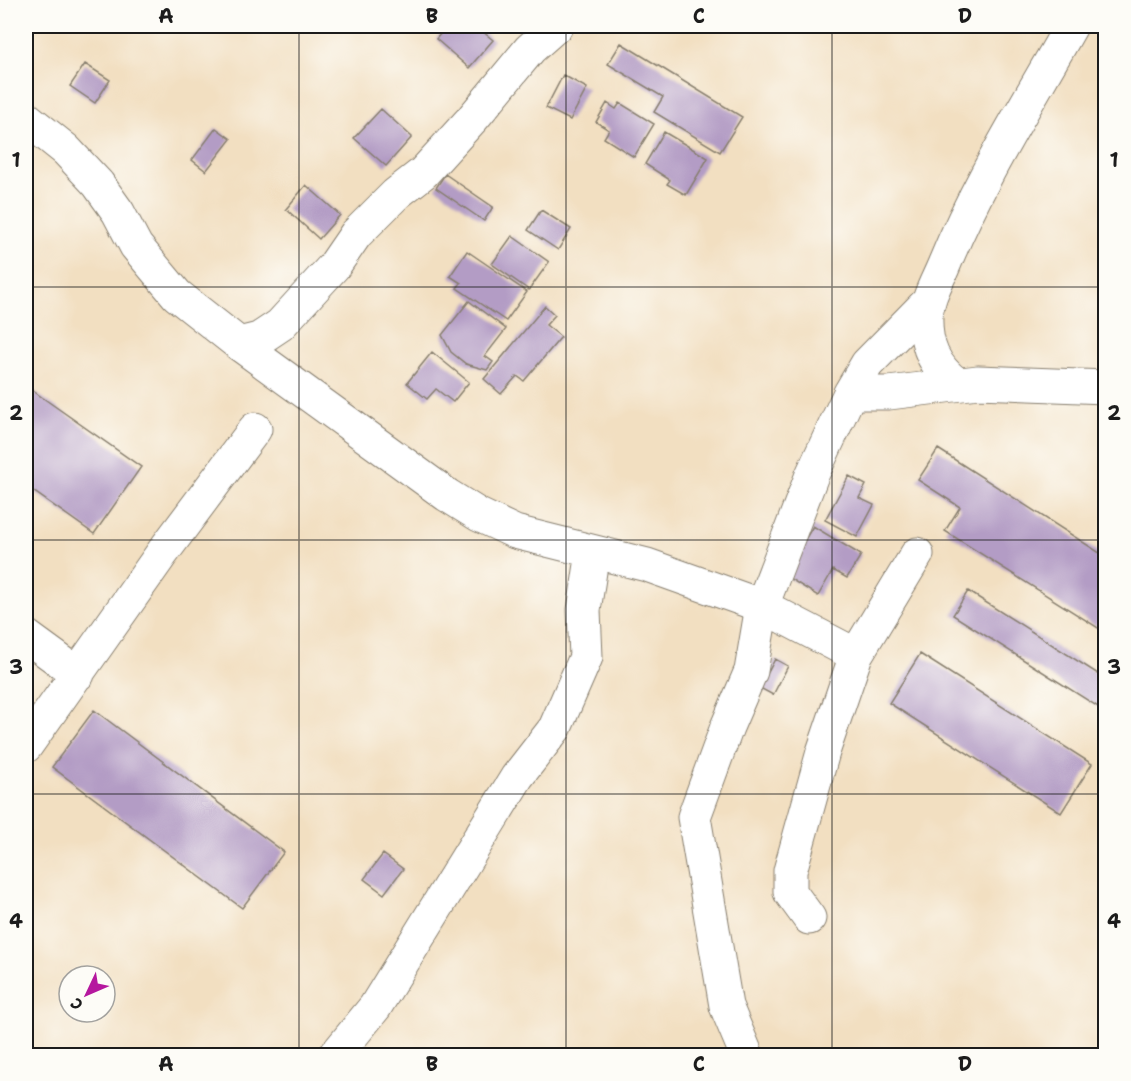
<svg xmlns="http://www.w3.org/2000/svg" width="1131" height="1081" font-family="'Shantell Sans',sans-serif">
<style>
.building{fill:#b39cc5}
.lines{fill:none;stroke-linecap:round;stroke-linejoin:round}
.minor-casing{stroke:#877e6e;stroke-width:35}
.minor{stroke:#fff;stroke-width:33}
.grid{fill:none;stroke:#1c1c1c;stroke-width:1.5;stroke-opacity:0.55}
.neatline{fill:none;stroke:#1c1c1c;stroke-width:2}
.grid-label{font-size:20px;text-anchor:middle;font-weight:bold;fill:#1c1c1c}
</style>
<rect width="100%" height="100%" fill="#fdfcf7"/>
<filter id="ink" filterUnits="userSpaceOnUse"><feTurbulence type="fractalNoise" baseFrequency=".0167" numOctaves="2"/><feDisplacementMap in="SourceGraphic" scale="12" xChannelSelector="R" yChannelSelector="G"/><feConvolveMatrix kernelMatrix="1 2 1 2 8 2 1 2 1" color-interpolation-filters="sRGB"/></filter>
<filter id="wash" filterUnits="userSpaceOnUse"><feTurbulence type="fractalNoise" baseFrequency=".008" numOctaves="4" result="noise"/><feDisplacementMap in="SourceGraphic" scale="24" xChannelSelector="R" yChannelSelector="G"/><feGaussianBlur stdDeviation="1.35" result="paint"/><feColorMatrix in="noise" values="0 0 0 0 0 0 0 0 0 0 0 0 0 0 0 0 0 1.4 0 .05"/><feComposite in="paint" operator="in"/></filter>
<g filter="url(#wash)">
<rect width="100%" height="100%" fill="#f2dfc1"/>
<g id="blocks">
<path class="building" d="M 447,26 L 476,26 L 493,40 L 469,68 L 436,39 Z
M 621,43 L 742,117 L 720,152 L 654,112 L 663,97 L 608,64 Z
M 85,64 L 110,80 L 95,103 L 70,86 Z
M 563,75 L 587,88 L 570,120 L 546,108 Z
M 607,103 L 616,109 L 620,103 L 654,124 L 634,157 L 604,138 L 609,130 L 596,122 Z
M 381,109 L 412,137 L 386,166 L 354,138 Z
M 216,128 L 231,139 L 206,171 L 192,160 Z
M 664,132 L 708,158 L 686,195 L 667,184 L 670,180 L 645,164 Z
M 445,174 L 493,207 L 484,221 L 436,188 Z
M 306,185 L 340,215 L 319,239 L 286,209 Z
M 541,210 L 571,229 L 558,250 L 528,230 Z
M 512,236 L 549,262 L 529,290 L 492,264 Z
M 467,251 L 527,292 L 506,321 L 457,288 L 461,283 L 450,276 Z
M 469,301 L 506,329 L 485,356 L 493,362 L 487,370 L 466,364 L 451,352 L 442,335 Z
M 545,306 L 555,315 L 546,325 L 561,337 L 524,381 L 517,376 L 501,394 L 484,379 Z
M 432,352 L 469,382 L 453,402 L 436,389 L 427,399 L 407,383 Z
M 26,386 L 141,467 L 94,534 L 26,486 Z
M 938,449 L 1106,557 L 1106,633 L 945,531 L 960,507 L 918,480 Z
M 849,476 L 866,485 L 859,498 L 874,505 L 857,537 L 825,520 Z
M 813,526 L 861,555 L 847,578 L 833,570 L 818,596 L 784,575 Z
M 968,591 L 1106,679 L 1106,712 L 953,615 Z
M 920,654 L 1092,764 L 1061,813 L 889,703 Z
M 775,659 L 788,666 L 773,695 L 760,688 Z
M 94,710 L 284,852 L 242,908 L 52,767 Z
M 383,854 L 403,869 L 384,894 L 364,879 Z"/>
</g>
</g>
<g filter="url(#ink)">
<use href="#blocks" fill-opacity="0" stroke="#877e6e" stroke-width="1.5"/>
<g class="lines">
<g class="minor-casing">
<path id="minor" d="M 26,118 L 66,150 L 98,184 L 118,212 L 136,246 L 177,295 L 239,344 L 447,495 L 479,515 L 515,532 L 647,565 L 762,606 L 856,655
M 239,344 L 259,339 L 280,325 L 334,266 L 356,234 L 396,194 L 423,173 L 473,118 L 530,49 L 556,26
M 957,384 C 934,367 925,345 926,317 C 927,298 937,282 944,265 C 978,181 1027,104 1071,26
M 850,393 L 889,393 L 978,382 L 1106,387
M 26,636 L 78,674
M 26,746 L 163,552 L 255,429
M 809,918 L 790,892 L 790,871 L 823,752 L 856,655 L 917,554
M 335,1056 L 375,1007 L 517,777 L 555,728 L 586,657 L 584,610 L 593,552
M 747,1056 L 726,1006 L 694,817 L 727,727 L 751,671 L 762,606 L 812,475 L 850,393 L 867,364 L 929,301"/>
</g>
<use href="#minor" class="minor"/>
</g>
</g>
<path class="grid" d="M 299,26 L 299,1056M 566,26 L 566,1056M 832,26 L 832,1056M 26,287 L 1106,287M 26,540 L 1106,540M 26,794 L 1106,794"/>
<rect width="1131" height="1081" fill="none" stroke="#fdfcf7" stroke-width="66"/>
<g transform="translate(87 994) rotate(226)"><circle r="28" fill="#fdfcf7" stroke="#a3a29f" stroke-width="1.5"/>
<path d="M0-4.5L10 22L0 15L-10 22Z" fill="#b5179e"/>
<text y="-9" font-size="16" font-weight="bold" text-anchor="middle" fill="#1c1c1c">С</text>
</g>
<rect x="33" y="33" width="1065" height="1015" class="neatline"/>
<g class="grid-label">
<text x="166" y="23">A</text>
<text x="432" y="23">B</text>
<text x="699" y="23">C</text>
<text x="965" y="23">D</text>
<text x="16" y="167">1</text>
<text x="1114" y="167">1</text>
<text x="16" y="420">2</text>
<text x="1114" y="420">2</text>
<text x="16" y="674">3</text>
<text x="1114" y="674">3</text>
<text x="16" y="928">4</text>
<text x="1114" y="928">4</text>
<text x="166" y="1071">A</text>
<text x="432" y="1071">B</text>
<text x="699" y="1071">C</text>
<text x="965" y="1071">D</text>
</g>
</svg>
